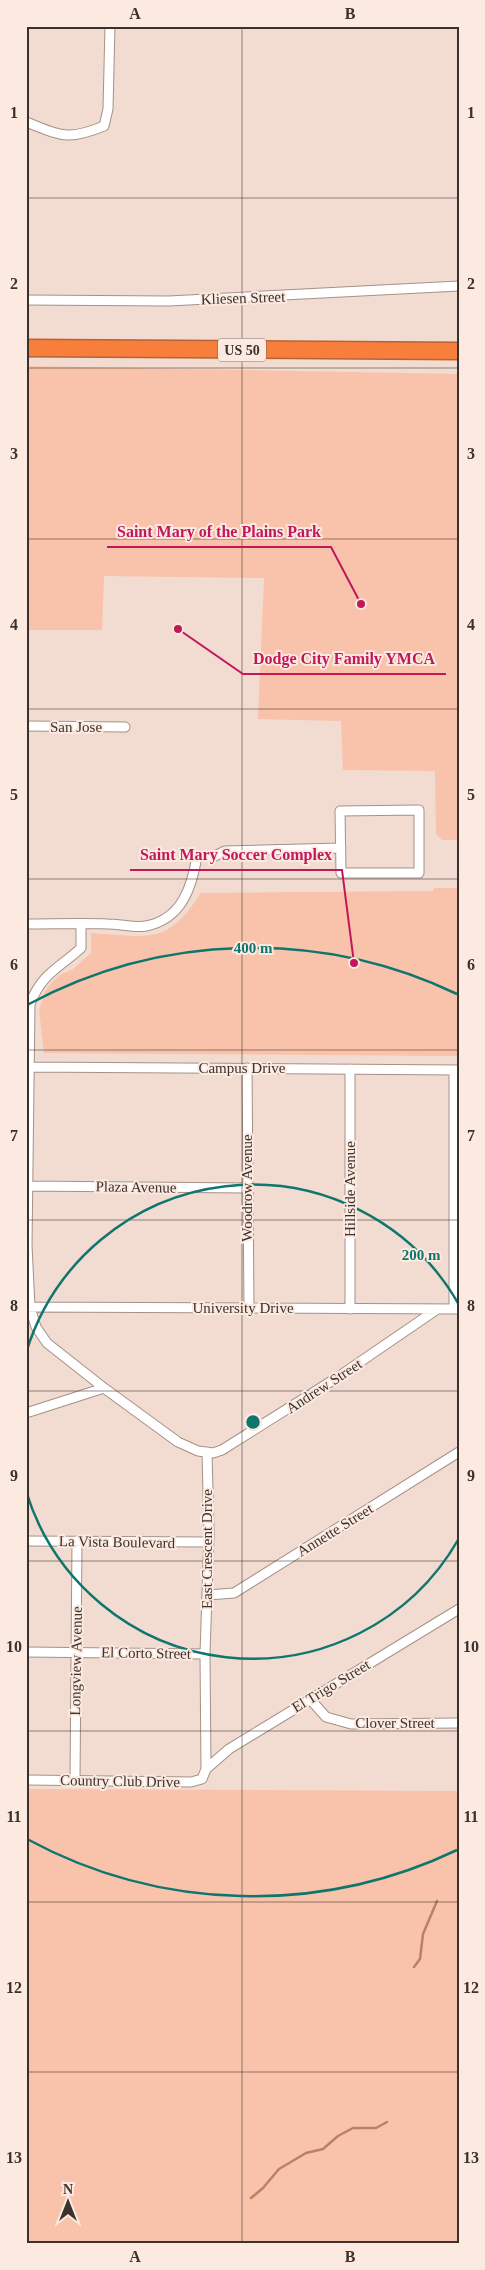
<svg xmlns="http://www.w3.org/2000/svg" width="485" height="2270" font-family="Georgia,serif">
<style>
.green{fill:#f8c3aa}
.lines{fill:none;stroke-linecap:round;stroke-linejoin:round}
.stream{stroke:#bb8165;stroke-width:2.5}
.street-casing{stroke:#a69187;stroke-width:11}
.highway-casing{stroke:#b66336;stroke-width:19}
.street{stroke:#fff;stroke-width:9}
.highway{stroke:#f87e3b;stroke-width:16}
.grid{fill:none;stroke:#3b322e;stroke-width:1;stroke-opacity:0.55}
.ring{fill:none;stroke:#0f766e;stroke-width:2.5}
.labels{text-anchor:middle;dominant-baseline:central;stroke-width:4;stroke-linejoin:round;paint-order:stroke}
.shield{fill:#fce9e0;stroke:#756963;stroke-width:1}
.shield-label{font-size:14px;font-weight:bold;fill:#3b322e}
.street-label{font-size:15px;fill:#3b322e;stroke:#fce9e0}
.centre{fill:#0f766e;stroke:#fce9e0;stroke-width:2.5}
.ring-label{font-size:15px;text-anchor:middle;font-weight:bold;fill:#0f766e;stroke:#fce9e0;stroke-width:4;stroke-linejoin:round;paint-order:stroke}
.leader{fill:none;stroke:#c2185b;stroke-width:2}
.callout-dot{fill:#c2185b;stroke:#fce9e0;stroke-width:2}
.callout-label{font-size:16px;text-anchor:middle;font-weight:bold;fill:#c2185b;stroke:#fce9e0;stroke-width:4;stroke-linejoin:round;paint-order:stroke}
.neatline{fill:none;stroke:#3b322e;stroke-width:2}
.grid-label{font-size:16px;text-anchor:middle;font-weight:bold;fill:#3b322e}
</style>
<rect width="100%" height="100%" fill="#f2dbd0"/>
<path class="green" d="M 26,366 L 459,374 L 459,840 L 442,840 L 436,834 L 435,771 L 343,770 L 341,721 L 258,719 L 264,578 L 104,576 L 102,630 L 26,630 Z
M 434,888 L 459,888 L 459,1056 L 44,1053 L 39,1010 L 45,991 L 58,976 L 73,969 L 91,953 L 91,933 C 149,936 166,947 201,893 L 433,891 Z
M 26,1789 L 459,1791 L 459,2244 L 26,2244 Z"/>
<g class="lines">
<path class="stream" d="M 414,1967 L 420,1959 L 423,1934 L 437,1901
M 251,2198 L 263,2188 L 279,2169 L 306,2153 L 323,2149 L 338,2136 L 353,2128 L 376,2128 L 387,2122"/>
<g class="street-casing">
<path id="street" d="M 26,122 C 62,136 67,141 104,126 L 108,109 L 110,26
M 26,300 L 169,301 L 459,286
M 26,726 L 125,727
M 419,810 L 419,873 L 341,873 L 340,811 Z
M 26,924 C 53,924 81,923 108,924 C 120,924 135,928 146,926 C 182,919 192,887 197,856 L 215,856 L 225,851 L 341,848
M 81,924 L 81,948 C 58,969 42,973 30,1004 L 27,1245 L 30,1307 L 36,1327 L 47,1343 L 104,1388 L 178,1442 L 198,1451 L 213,1453 L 222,1450 L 338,1377 L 436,1310
M 26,1067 L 459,1070
M 247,1068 L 249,1308
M 454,1070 L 454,1309
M 26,1186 L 247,1188
M 26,1307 L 459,1309
M 350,1309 L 350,1069
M 26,1413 L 104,1388
M 26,1541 L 208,1542
M 208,1595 L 234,1593 L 459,1452
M 26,1652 L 205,1654
M 310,1699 L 326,1717 L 351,1724 L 459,1723
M 206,1769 L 229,1749 L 459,1609
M 26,1780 L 191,1782 L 202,1779 L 206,1769 L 205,1654 L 209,1533 L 207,1452
M 75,1780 L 77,1541"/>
</g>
<g class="highway-casing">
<path id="highway" d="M 26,348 L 459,351"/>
</g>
<use href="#street" class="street"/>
<use href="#highway" class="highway"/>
</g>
<path class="grid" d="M 242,26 L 242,2244M 26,198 L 459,198M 26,368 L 459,368M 26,539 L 459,539M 26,709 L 459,709M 26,879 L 459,879M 26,1050 L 459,1050M 26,1220 L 459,1220M 26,1391 L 459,1391M 26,1561 L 459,1561M 26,1731 L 459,1731M 26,1902 L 459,1902M 26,2072 L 459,2072"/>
<g class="ring">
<path d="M458 1540A237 237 0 0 1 26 1491M26 1353A237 237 0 0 1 458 1303"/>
<path d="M457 1850A474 474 0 0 1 27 1839M27 1005A474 474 0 0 1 457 994"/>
</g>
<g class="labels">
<rect class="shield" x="218" y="338.5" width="48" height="23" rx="4"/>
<g class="shield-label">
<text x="242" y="350">US 50</text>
</g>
<g class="street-label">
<text transform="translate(243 298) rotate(-2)">Kliesen Street</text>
<text x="76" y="727">San Jose</text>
<text x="242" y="1068">Campus Drive</text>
<text transform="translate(136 1187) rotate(1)">Plaza Avenue</text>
<text transform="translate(247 1188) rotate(-90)">Woodrow Avenue</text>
<text transform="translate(350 1189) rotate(-90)">Hillside Avenue</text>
<text x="243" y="1308">University Drive</text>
<text transform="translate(324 1386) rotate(-33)">Andrew Street</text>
<text transform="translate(335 1530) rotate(-32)">Annette Street</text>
<text transform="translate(117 1542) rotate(1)">La Vista Boulevard</text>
<text transform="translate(207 1549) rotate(-90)">East Crescent Drive</text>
<text transform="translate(146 1653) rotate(1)">El Corto Street</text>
<text transform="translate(76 1661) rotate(-89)">Longview Avenue</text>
<text transform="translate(331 1686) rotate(-31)">El Trigo Street</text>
<text x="395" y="1723">Clover Street</text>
<text transform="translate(120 1781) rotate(1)">Country Club Drive</text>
</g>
</g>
<circle cx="253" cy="1422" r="8" class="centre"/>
<g class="ring-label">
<text x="253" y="953">400 m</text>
<text x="421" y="1260">200 m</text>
</g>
<path class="leader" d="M361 604L331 547H107M178 629L243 674H446M354 963L342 870H130"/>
<g class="callout-dot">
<circle cx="361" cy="604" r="5"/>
<circle cx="178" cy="629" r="5"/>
<circle cx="354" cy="963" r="5"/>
</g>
<g class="callout-label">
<text x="219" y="537">Saint Mary of the Plains Park</text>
<text x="344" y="664">Dodge City Family YMCA</text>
<text x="236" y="860">Saint Mary Soccer Complex</text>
</g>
<rect width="485" height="2270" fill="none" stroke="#fce9e0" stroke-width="55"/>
<g transform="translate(68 2202)" stroke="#fce9e0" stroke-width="4" paint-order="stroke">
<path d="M0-4L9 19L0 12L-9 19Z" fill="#3b322e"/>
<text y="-8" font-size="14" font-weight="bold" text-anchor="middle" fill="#3b322e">N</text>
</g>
<rect x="28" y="28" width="430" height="2214" class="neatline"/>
<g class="grid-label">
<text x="135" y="19">A</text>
<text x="350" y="19">B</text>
<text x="14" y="118">1</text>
<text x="471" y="118">1</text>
<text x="14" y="289">2</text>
<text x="471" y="289">2</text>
<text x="14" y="459">3</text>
<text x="471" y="459">3</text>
<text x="14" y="630">4</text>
<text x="471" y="630">4</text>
<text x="14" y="800">5</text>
<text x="471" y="800">5</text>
<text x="14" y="970">6</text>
<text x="471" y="970">6</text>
<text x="14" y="1141">7</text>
<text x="471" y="1141">7</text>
<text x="14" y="1311">8</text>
<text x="471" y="1311">8</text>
<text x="14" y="1481">9</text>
<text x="471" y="1481">9</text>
<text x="14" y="1652">10</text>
<text x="471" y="1652">10</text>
<text x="14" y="1822">11</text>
<text x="471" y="1822">11</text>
<text x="14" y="1993">12</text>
<text x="471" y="1993">12</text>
<text x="14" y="2163">13</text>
<text x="471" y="2163">13</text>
<text x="135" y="2262">A</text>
<text x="350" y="2262">B</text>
</g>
</svg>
